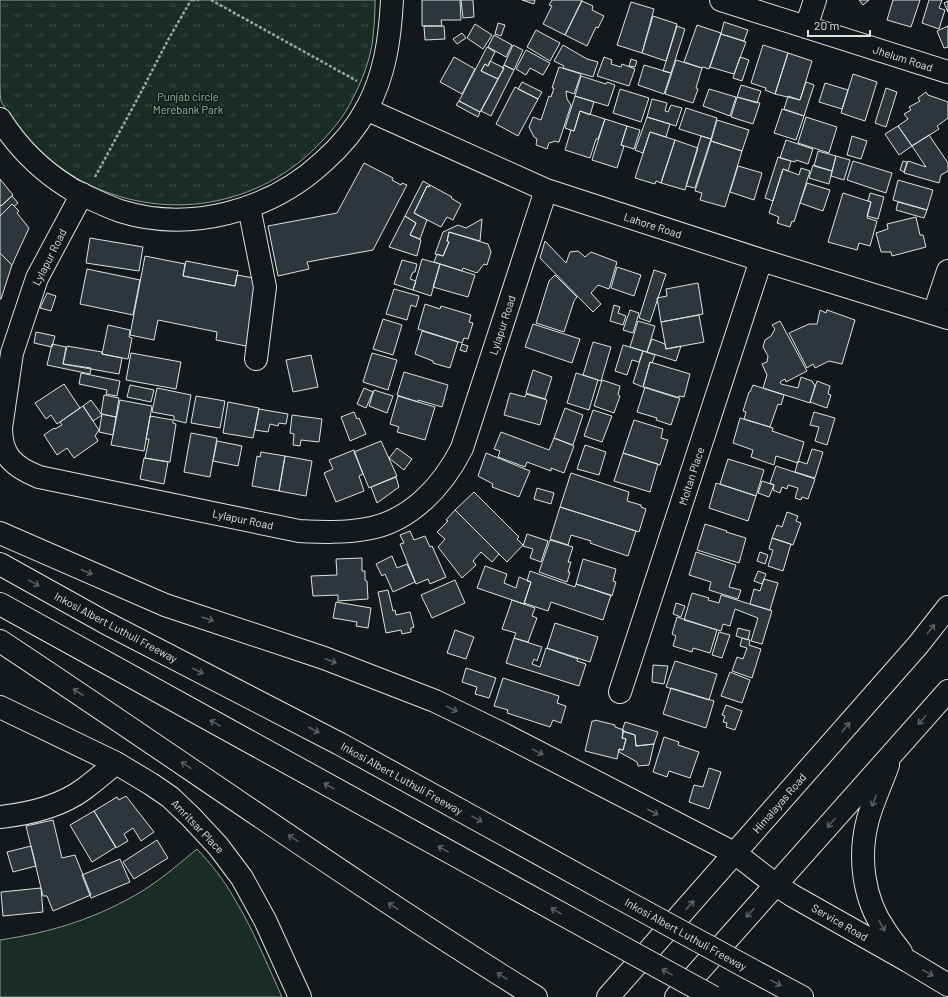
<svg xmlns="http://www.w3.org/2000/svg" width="948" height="997" font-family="Barlow,sans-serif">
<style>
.green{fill:#1a2d24;stroke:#939e99}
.park{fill:url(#park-tufts);stroke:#939e99}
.building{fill:#2c363c;stroke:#d8e6dc}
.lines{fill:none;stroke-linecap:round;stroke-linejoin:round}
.minor-casing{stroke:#d8e6dc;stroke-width:24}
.highway-casing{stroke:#d8e6dc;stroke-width:24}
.path{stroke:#9da8a2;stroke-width:2.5;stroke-dasharray:3 2;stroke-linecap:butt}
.minor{stroke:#14181c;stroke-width:22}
.highway{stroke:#14181c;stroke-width:22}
.highway-bridge-casing{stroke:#d8e6dc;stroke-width:24;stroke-linecap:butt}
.highway-bridge{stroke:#14181c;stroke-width:22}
.oneway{stroke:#59605f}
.labels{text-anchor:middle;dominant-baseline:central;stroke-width:3;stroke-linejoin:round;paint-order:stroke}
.street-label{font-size:11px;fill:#d8e6dc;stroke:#14181c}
.park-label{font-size:11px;fill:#8ac095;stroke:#14181c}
</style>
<defs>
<pattern id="park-tufts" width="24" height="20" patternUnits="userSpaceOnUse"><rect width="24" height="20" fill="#1a2d24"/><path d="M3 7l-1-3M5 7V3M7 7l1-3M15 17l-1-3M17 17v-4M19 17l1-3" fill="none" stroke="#3b4b43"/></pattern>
</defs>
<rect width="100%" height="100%" fill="#14181c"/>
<path class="green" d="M 197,849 C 211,864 224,880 234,898 C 253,929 267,964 282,997 L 0,997 L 0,940 C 53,932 98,918 144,890 C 163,878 180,863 197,849 Z"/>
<path class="park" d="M 0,0 L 375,0 L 375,5 C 375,16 374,26 373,37 C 371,58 362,81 352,100 C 345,115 334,128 323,140 C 260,209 161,224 80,180 C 51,164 28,142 9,114 C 7,110 3,106 1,101 C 0,95 0,83 0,76 C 0,51 0,25 0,0 Z"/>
<path class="building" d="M 422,0 L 460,0 L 461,20 L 441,20 L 442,26 L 422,26 Z
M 461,0 L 473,0 L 474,17 L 463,18 Z
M 522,0 L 535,0 L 534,4 Z
M 552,0 L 582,0 L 565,35 L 543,24 L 552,6 L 549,5 Z
M 859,0 L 869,0 L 863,5 Z
M 893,0 L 920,0 L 911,27 L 887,20 Z
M 929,0 L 942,0 L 939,8 L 945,10 L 939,29 L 922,23 Z
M 582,1 L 593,6 L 592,10 L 604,16 L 598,28 L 596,27 L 587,46 L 565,35 Z
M 948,1 L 948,12 L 944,3 Z
M 631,2 L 654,9 L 642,53 L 617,45 Z
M 653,16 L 677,24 L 666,61 L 642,53 Z
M 724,22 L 748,30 L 744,41 L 721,34 Z
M 498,23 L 505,25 L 501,36 L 495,34 Z
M 475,24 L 492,35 L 483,49 L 467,38 Z
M 697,25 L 721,33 L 709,69 L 703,67 L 702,68 L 684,62 Z
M 424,26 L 444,26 L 445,39 L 425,40 Z
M 677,26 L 685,29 L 671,73 L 663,71 Z
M 948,26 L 948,47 L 944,48 L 937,31 Z
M 536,30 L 560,43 L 550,61 L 527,47 Z
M 462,33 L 466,38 L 457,44 L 453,39 Z
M 721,34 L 746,42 L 734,74 L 710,67 Z
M 494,35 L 512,45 L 506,57 L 488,47 Z
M 513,45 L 523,50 L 514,70 L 504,65 Z
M 563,45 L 587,59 L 598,62 L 593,77 L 563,68 L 564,66 L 554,61 Z
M 763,45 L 788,53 L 775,94 L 765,90 L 766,88 L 751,83 Z
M 487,47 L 495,52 L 488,66 L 485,64 L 481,71 L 498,79 L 480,112 L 459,101 Z
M 526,50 L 550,63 L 543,75 L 530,68 L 526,75 L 516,69 Z
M 788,53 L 812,61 L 800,100 L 775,94 Z
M 454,57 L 475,69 L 462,94 L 440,82 Z
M 604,57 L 612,60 L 611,64 L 621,67 L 622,64 L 635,69 L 629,86 L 597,76 Z
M 740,57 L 749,60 L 742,81 L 733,78 Z
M 631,59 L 637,61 L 635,67 L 629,66 Z
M 676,60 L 702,68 L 696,88 L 698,89 L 693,103 L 665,94 Z
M 490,61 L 504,68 L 498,79 L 481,71 L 485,64 L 488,66 Z
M 504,65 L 514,70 L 491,116 L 481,111 L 504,68 L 502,68 Z
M 644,65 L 671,73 L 664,94 L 638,85 Z
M 559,67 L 581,74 L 574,94 L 566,91 L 567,99 L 571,105 L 559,142 L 557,142 L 556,141 L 549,143 L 547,149 L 536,145 L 537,139 L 534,137 L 529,127 L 533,117 L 541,120 L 549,96 L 551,97 L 554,88 L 552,88 Z
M 853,74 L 877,82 L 865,121 L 841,113 Z
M 581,76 L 606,84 L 607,82 L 615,85 L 608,106 L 575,96 Z
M 522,82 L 542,92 L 538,99 L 518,89 Z
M 806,82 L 814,85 L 804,116 L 784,109 L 788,96 L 800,100 Z
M 825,83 L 848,90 L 842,109 L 819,102 Z
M 741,85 L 761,91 L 757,103 L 737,97 Z
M 515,87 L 538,99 L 518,136 L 496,124 Z
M 886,88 L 897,92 L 886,127 L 875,123 Z
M 620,89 L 649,98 L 641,122 L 613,113 Z
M 709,89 L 736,97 L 730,116 L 703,106 Z
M 926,92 L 928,95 L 948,102 L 948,118 L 937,126 L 939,129 L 912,146 L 898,126 L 908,119 L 904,114 L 911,110 L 909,107 L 920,101 L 918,98 Z
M 575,96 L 594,102 L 590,115 L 580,111 L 574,131 L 565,128 Z
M 737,97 L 760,103 L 753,124 L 731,117 Z
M 652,99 L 667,103 L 665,111 L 668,112 L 671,105 L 682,108 L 676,126 L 647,117 Z
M 459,101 L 480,112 L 478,117 L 456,105 Z
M 686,108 L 717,118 L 711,139 L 679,129 Z
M 782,109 L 804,116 L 796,140 L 774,133 Z
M 580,111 L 605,119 L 598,139 L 596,139 L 590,158 L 565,150 L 571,130 L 574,131 Z
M 647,117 L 670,124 L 666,137 L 650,132 L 643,153 L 635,150 Z
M 806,117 L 837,127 L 829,153 L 798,143 Z
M 605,119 L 627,126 L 621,145 L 624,146 L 617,168 L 592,160 Z
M 717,120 L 749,130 L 742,151 L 711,141 Z
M 627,126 L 640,130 L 634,149 L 621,145 Z
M 898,126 L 912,146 L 899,155 L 885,134 Z
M 650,132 L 675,140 L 661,183 L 656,181 L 655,184 L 635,178 Z
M 929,135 L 948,163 L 948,171 L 941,175 L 939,183 L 904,173 L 908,161 L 926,167 L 912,146 Z
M 701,136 L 711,139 L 695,188 L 686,186 Z
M 852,136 L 867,141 L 861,159 L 847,155 Z
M 675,140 L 698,148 L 685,190 L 661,183 Z
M 786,140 L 813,149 L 808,164 L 796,160 L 795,162 L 780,158 Z
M 711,141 L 742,151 L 725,207 L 700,200 L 702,193 L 695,191 Z
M 818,151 L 836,156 L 832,171 L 814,166 Z
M 836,156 L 850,160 L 844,180 L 831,176 Z
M 778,157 L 791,161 L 788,171 L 783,169 L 773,201 L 765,198 Z
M 853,161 L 892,173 L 886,193 L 847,180 Z
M 903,161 L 907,162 L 904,172 L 900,170 Z
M 364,163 L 393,178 L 392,180 L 401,185 L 402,183 L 407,185 L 373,250 L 307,262 L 309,269 L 278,276 L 268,226 L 337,213 Z
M 813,165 L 832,171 L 829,184 L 809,178 Z
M 738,166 L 762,173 L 754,200 L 730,192 Z
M 801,168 L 810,171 L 794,222 L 792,221 L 790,227 L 777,223 L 779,217 L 769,213 L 783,169 L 799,175 Z
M 0,179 L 13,195 L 1,206 L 0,205 Z
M 898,180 L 933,190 L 927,210 L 893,200 Z
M 423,181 L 430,185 L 429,187 L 427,186 L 414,213 L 427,220 L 420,239 L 410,235 L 416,223 L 405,216 Z
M 807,183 L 830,190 L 823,211 L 800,203 Z
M 430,185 L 452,197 L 451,198 L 461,204 L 453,220 L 447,217 L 441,227 L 414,213 L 427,186 L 429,187 Z
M 843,193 L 871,202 L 867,218 L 877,221 L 870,246 L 859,243 L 857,250 L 828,242 Z
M 870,193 L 884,197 L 878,219 L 867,216 L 871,202 L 868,201 Z
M 12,196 L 18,203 L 14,206 L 12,204 L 0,216 L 0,205 L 1,206 Z
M 898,202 L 927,210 L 924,218 L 896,210 Z
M 12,204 L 19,211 L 17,213 L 29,228 L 12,265 L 0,253 L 0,216 Z
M 405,216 L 416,223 L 410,235 L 421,240 L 417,256 L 389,247 Z
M 916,217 L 920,235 L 923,235 L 926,247 L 892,256 L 891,252 L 881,252 L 876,233 L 888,229 L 887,224 Z
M 482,219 L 480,241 L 449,232 L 447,241 L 449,242 L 443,256 L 435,254 L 443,232 L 458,225 L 466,228 Z
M 449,232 L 488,244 L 491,252 L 487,265 L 484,264 L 477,273 L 463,268 L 462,271 L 434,262 L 437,254 L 443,256 L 449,242 L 447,241 Z
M 90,238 L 143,247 L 139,271 L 86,263 Z
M 545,241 L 566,263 L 570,252 L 578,251 L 585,257 L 591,252 L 617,262 L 609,289 L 598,285 L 591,293 L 601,304 L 593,312 L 540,258 Z
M 0,253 L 12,265 L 1,299 L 0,299 Z
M 145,256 L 185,264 L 183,276 L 235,286 L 237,275 L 259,279 L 246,346 L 216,340 L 217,332 L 158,320 L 154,340 L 130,335 Z
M 422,259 L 440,264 L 431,296 L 413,290 Z
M 402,260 L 417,264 L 415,272 L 413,272 L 410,279 L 416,281 L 413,290 L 394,284 Z
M 186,261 L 238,271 L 235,286 L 183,276 Z
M 440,264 L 475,275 L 468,297 L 433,287 Z
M 617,267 L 641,275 L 634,296 L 611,288 Z
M 87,269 L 140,280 L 133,315 L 80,304 Z
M 654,270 L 666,274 L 650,322 L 639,318 Z
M 555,275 L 577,297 L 574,301 L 564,332 L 536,323 L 549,281 Z
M 698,283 L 703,314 L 661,322 L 657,298 L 667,296 L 666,289 Z
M 394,289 L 419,296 L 416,307 L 411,305 L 407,320 L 386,314 Z
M 47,293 L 56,296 L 51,311 L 40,308 Z
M 425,304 L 440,309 L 441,306 L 471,315 L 469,322 L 473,323 L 468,339 L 464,338 L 462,343 L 418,329 Z
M 614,305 L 620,307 L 618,313 L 626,316 L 623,325 L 610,321 Z
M 630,310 L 639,313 L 633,333 L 623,330 Z
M 820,310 L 826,313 L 827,310 L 855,320 L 842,364 L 829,361 L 815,368 L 813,364 L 807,368 L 789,333 L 809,324 L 817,324 Z
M 699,315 L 704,342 L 666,349 L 661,322 Z
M 383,319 L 402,325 L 393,355 L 373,349 Z
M 638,321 L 655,326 L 647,352 L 630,347 Z
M 780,321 L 807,371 L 786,382 L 785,379 L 780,382 L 781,384 L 798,388 L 801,377 L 812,381 L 815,386 L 810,403 L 763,388 L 767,375 L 762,364 L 767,362 L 768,356 L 763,347 L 765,340 L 771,336 L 775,329 L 772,325 Z
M 533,324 L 580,339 L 572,363 L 525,347 Z
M 108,325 L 130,330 L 129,337 L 132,338 L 128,359 L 102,354 Z
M 422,331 L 458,342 L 450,368 L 433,363 L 433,361 L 415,354 Z
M 36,332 L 55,336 L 52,347 L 34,343 Z
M 652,339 L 665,344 L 666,349 L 681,346 L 676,361 L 647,352 Z
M 593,342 L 611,347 L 601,381 L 583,375 Z
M 52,344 L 66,347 L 63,364 L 91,368 L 90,374 L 47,365 Z
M 462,344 L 468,346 L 466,352 L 460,350 Z
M 623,345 L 643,351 L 639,362 L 632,360 L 627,375 L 615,371 Z
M 67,346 L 102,352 L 102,354 L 122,358 L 119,374 L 63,364 Z
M 643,351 L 655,355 L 652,363 L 650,362 L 643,387 L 633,383 Z
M 131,353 L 181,362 L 176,389 L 126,380 Z
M 372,353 L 397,360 L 388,390 L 363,382 Z
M 311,355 L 318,387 L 293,392 L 286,360 Z
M 650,362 L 690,374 L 684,397 L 679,396 L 678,398 L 643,387 Z
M 533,370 L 552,377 L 545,399 L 526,393 Z
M 404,372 L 448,385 L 442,407 L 418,400 L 418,402 L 397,395 Z
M 81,373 L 120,381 L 117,396 L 106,394 L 107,390 L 79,384 Z
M 576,373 L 598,380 L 589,410 L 567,403 Z
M 602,380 L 620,386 L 618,395 L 620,396 L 614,413 L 594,406 Z
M 817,381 L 830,386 L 828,394 L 831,395 L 827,408 L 810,402 Z
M 64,384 L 80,408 L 57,424 L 51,415 L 46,419 L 35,403 Z
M 130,385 L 154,390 L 151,402 L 127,397 Z
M 753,385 L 784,395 L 781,405 L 778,404 L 770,427 L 744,419 L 746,412 L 743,411 L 749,392 L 750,392 Z
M 645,387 L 680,398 L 671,425 L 656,420 L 657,418 L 637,412 Z
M 157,388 L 191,395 L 186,423 L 174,420 L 174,416 L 152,412 Z
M 364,388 L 373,392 L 366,408 L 357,404 Z
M 374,390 L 393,396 L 387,413 L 369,406 Z
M 510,393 L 525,397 L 526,394 L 547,400 L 540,425 L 504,415 Z
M 104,395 L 119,398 L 116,417 L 101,414 Z
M 196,396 L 225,401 L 220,428 L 191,423 Z
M 398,396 L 435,407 L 425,440 L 397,432 L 399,427 L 390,424 Z
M 91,400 L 102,415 L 93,421 L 83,406 Z
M 120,400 L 152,406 L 144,451 L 111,445 Z
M 228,402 L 259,408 L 253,438 L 223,433 Z
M 83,406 L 99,430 L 95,436 L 98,441 L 74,458 L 67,448 L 57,455 L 44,435 L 54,428 L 55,429 L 62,425 L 60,422 Z
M 565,408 L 583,415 L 573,445 L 554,438 Z
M 259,409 L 288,414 L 286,424 L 279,423 L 278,426 L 270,424 L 268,432 L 255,430 Z
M 593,410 L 612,416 L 602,442 L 584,436 Z
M 354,412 L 357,419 L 359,418 L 366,434 L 350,441 L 341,417 Z
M 814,412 L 835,418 L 827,445 L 815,441 L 819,427 L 810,425 Z
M 102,414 L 116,417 L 113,435 L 99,432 Z
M 292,415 L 322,419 L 319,442 L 301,440 L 300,446 L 293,445 L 294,434 L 290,433 Z
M 150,416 L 173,420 L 173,423 L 176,424 L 170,462 L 145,458 L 149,439 L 146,439 Z
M 740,418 L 773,428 L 772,431 L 804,442 L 798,463 L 776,456 L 774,465 L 751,457 L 753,450 L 733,443 Z
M 634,420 L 663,429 L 661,438 L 668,440 L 660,465 L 623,453 Z
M 501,432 L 549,450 L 554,438 L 574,446 L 564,473 L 551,468 L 551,471 L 527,462 L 525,467 L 498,457 L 500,451 L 494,449 Z
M 191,433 L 217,438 L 210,477 L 184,472 Z
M 217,441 L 242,446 L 238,466 L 213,461 Z
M 381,441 L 397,476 L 369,488 L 354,452 Z
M 585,445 L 606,452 L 599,475 L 577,469 Z
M 397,448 L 412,459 L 404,470 L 389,458 Z
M 812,449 L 823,452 L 815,478 L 795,472 L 798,461 L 807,464 Z
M 354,450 L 363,474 L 359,476 L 364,491 L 336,502 L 324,473 L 333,469 L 329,460 Z
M 261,452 L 285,456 L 279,491 L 252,486 L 257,456 L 260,457 Z
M 486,453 L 530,471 L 519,497 L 492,487 L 493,484 L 478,476 Z
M 623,453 L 658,464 L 650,492 L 614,481 Z
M 285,456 L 312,461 L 306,496 L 279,491 Z
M 144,458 L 168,462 L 164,484 L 140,479 Z
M 728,459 L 764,470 L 756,496 L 720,484 Z
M 776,466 L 815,479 L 808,499 L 802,497 L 801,500 L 795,498 L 798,488 L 788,485 L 787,489 L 782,487 L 780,493 L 773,490 L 774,485 L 770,483 Z
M 571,473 L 629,492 L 627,501 L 641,505 L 641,507 L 646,509 L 639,532 L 560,507 Z
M 396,477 L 399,487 L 377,503 L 371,487 Z
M 762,481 L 774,485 L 769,497 L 758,493 Z
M 716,483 L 756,496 L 748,521 L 709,508 Z
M 537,488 L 554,493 L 551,504 L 534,499 Z
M 474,492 L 519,537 L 517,539 L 523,545 L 507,562 L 455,510 Z
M 560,507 L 636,531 L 628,556 L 607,549 L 590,543 L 591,541 L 571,535 L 568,545 L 550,539 Z
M 455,510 L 499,554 L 492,562 L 481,552 L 473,561 L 476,565 L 462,578 L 438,547 L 445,539 L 437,532 L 448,521 L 446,520 Z
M 787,512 L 798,516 L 796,521 L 801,523 L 793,545 L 772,538 L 777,525 L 782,527 Z
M 705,524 L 727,531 L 726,532 L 746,538 L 739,563 L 697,550 Z
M 410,531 L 414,540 L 425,536 L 430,547 L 432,546 L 446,577 L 430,584 L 428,579 L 416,584 L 400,544 L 404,543 L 400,535 Z
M 527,534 L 548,541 L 541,562 L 530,558 L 533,549 L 523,546 Z
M 772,538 L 791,544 L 783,571 L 768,566 L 773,550 L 769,549 Z
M 550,540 L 573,547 L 568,562 L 571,562 L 568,572 L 570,572 L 567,582 L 539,572 Z
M 696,552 L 736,565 L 729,587 L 741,590 L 738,599 L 709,590 L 711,582 L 689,575 Z
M 760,552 L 768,555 L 765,564 L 757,561 Z
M 392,556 L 397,568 L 407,564 L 415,582 L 393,592 L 385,574 L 382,576 L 376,564 Z
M 362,558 L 362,571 L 365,571 L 365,580 L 367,581 L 368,599 L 338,601 L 338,595 L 313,596 L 311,576 L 337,575 L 336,559 Z
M 583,559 L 616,569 L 613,581 L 616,582 L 612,596 L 576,584 Z
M 485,566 L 507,574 L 504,583 L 516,588 L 519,577 L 531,582 L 524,604 L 477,588 Z
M 530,571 L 575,587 L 576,584 L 611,595 L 603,620 L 551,602 L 548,611 L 524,603 L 531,582 L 527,581 Z
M 758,571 L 766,574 L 762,584 L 754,581 Z
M 764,579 L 778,583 L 770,610 L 750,604 L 754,589 L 760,591 Z
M 455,580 L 465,603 L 432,618 L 421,595 Z
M 388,590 L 393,611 L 395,610 L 396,615 L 410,612 L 414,627 L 411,628 L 411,632 L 402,634 L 401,630 L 386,633 L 378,592 Z
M 692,593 L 709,598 L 708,600 L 719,603 L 721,595 L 772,611 L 762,644 L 751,641 L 758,618 L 735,609 L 730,626 L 723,624 L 721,631 L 684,620 Z
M 512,600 L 535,608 L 532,616 L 537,618 L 528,642 L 514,638 L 516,633 L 502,629 Z
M 336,602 L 371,608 L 368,628 L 356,626 L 357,622 L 333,618 Z
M 676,603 L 685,606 L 681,617 L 673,614 Z
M 677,617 L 717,630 L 710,653 L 693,648 L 692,652 L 673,646 L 676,636 L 672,634 Z
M 555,623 L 598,637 L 590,662 L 547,648 Z
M 738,628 L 750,631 L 748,640 L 736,636 Z
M 455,630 L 474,637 L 466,659 L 447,653 Z
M 719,632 L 730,635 L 722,658 L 712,655 Z
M 514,638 L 542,647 L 537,661 L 534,659 L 532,664 L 540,667 L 546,648 L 578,659 L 577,661 L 586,664 L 579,686 L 506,663 Z
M 742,638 L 750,640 L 749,645 L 761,649 L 752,678 L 732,671 L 737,657 L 743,659 L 747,648 L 740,646 Z
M 675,661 L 717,674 L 709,700 L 666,687 Z
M 653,665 L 668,666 L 664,684 L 652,682 Z
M 466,668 L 496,678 L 489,698 L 475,694 L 477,687 L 462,682 Z
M 730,672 L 750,680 L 742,703 L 721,696 Z
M 503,678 L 559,696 L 557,703 L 566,706 L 561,723 L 553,720 L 550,727 L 507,713 L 508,710 L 494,706 Z
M 671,688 L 714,701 L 706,728 L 663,714 Z
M 726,705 L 742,711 L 735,730 L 726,727 L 727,723 L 723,722 L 725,716 L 722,715 Z
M 595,720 L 615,725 L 615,727 L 624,730 L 622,738 L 626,739 L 623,750 L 619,749 L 617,759 L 585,751 L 592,721 L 595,721 Z
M 625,722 L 658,732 L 654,744 L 636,746 L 635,735 L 622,731 Z
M 623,731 L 635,735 L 636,746 L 654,744 L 649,765 L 638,766 L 637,762 L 619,752 L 619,749 L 623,750 L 626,739 L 622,738 Z
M 664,737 L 679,742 L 678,745 L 699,752 L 690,778 L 669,771 L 667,777 L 653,772 Z
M 709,768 L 721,772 L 709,809 L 689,802 L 694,785 L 703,787 Z
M 126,796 L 154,832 L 141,841 L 133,828 L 124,834 L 128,841 L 116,848 L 94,811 L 117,797 L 119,800 Z
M 94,811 L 116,847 L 92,862 L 70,825 Z
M 53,820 L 62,858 L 75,855 L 91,895 L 53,911 L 47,896 L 43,896 L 26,826 Z
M 157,840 L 168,858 L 134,879 L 123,862 Z
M 31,846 L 36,866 L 13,872 L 7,852 Z
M 120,859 L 130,882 L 91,898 L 82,875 Z
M 41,888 L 43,912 L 3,916 L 1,892 Z"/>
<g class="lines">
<g class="minor-casing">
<path id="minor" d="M 721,0 L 948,72
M 806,27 L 815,0
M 366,109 L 546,190 L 761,260 L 948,318
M 0,119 C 17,146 41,170 68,187 C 72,190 77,192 81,194 C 94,200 106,206 120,211 C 190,233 270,211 323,162 C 340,147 356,128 367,108 C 385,74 390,39 392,0
M 82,194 L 37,278 L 12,353 L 1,428 C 1,456 14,467 39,477 L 299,531 C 321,532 344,533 366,529 C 410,522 443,486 462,448 L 546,190
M 249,207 L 265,287 L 256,359
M 934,313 L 948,271
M 620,692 L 761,260
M 0,707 L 116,763 L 151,784 L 170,797 L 191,817 L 218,846 L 242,878 L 265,920 L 300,997
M 888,765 C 882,782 873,801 868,819 C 858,856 863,899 885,930 C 890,938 896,945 901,952
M 0,817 C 28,814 61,806 84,789 C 95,781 105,772 116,763
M 736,854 L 776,885 L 793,896 L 908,961 L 948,985
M 608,997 L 918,645 L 948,607
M 676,997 L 948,691"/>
</g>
<g class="highway-casing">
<path id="highway" d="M 0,533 L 165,605 L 324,658 L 435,701 L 503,734 L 736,854
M 0,564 L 106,623 L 340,744 L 605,890
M 0,604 L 591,930
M 0,641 C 179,759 353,884 536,997
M 750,969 L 802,997"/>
</g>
<path class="path" d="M 192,0 L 199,0
M 211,0 L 357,81
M 95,177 L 139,96 L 168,40 L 191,0"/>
<use href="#minor" class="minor"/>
<use href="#highway" class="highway"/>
<g class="highway-bridge-casing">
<path id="highway-bridge" d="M 605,890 L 750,969
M 591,930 L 713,997"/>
</g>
<use href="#highway-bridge" class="highway-bridge"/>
</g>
<defs><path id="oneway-shaft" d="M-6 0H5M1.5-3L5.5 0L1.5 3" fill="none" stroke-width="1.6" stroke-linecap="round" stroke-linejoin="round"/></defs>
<g class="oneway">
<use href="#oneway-shaft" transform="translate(87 572) rotate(23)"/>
<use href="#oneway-shaft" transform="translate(34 583) rotate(29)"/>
<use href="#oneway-shaft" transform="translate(208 619) rotate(18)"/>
<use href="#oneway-shaft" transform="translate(931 629) rotate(-52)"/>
<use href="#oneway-shaft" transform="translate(331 661) rotate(21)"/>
<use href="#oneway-shaft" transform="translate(198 671) rotate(27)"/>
<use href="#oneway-shaft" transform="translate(78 692) rotate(-147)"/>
<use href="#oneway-shaft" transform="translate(452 709) rotate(26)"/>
<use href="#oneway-shaft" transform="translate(922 720) rotate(132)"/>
<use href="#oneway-shaft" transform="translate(215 723) rotate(-151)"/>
<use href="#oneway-shaft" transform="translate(846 727) rotate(-49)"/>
<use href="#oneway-shaft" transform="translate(314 730) rotate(27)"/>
<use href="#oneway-shaft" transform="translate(538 752) rotate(28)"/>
<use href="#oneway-shaft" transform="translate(186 765) rotate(-146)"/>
<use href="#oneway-shaft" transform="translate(329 786) rotate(-151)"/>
<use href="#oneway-shaft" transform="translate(874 801) rotate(111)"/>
<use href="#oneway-shaft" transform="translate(653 812) rotate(27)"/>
<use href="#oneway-shaft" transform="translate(477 819) rotate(29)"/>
<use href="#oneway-shaft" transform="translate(831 823) rotate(131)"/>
<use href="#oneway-shaft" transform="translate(293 838) rotate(-146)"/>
<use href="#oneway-shaft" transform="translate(443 849) rotate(-151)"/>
<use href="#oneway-shaft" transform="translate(690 905) rotate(-48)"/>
<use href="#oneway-shaft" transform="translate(393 906) rotate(-146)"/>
<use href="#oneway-shaft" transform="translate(556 911) rotate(-151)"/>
<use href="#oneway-shaft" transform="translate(750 913) rotate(132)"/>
<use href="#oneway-shaft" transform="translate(882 926) rotate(61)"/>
<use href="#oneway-shaft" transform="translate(667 972) rotate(-151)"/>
<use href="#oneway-shaft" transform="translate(928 973) rotate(31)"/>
<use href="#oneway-shaft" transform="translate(502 976) rotate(-148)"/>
<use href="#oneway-shaft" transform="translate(776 983) rotate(29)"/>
</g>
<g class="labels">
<g class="street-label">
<text transform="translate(903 58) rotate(18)">Jhelum Road</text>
<text transform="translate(653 225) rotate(18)">Lahore Road</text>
<text transform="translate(49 257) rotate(-63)">Lylapur Road</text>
<text transform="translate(502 325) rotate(-72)">Lylapur Road</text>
<text transform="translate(691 476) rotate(-72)">Moltan Place</text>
<text transform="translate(243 519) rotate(12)">Lylapur Road</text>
<text transform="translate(116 627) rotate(28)">Inkosi Albert Luthuli Freeway</text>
<text transform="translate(402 778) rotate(29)">Inkosi Albert Luthuli Freeway</text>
<text transform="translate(779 803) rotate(-49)">Himalayas Road</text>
<text transform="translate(198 826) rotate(46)">Amritsar Place</text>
<text transform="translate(840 922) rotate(30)">Service Road</text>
<text transform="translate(686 934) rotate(29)">Inkosi Albert Luthuli Freeway</text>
</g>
<g class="park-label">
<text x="188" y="96">Punjab circle<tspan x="188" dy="13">Merebank Park</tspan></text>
</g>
</g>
<path d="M808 30v6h62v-6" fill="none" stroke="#d8e6dc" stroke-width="2"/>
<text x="814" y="30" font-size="12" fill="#d8e6dc" stroke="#14181c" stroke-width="3" paint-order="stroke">20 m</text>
</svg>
